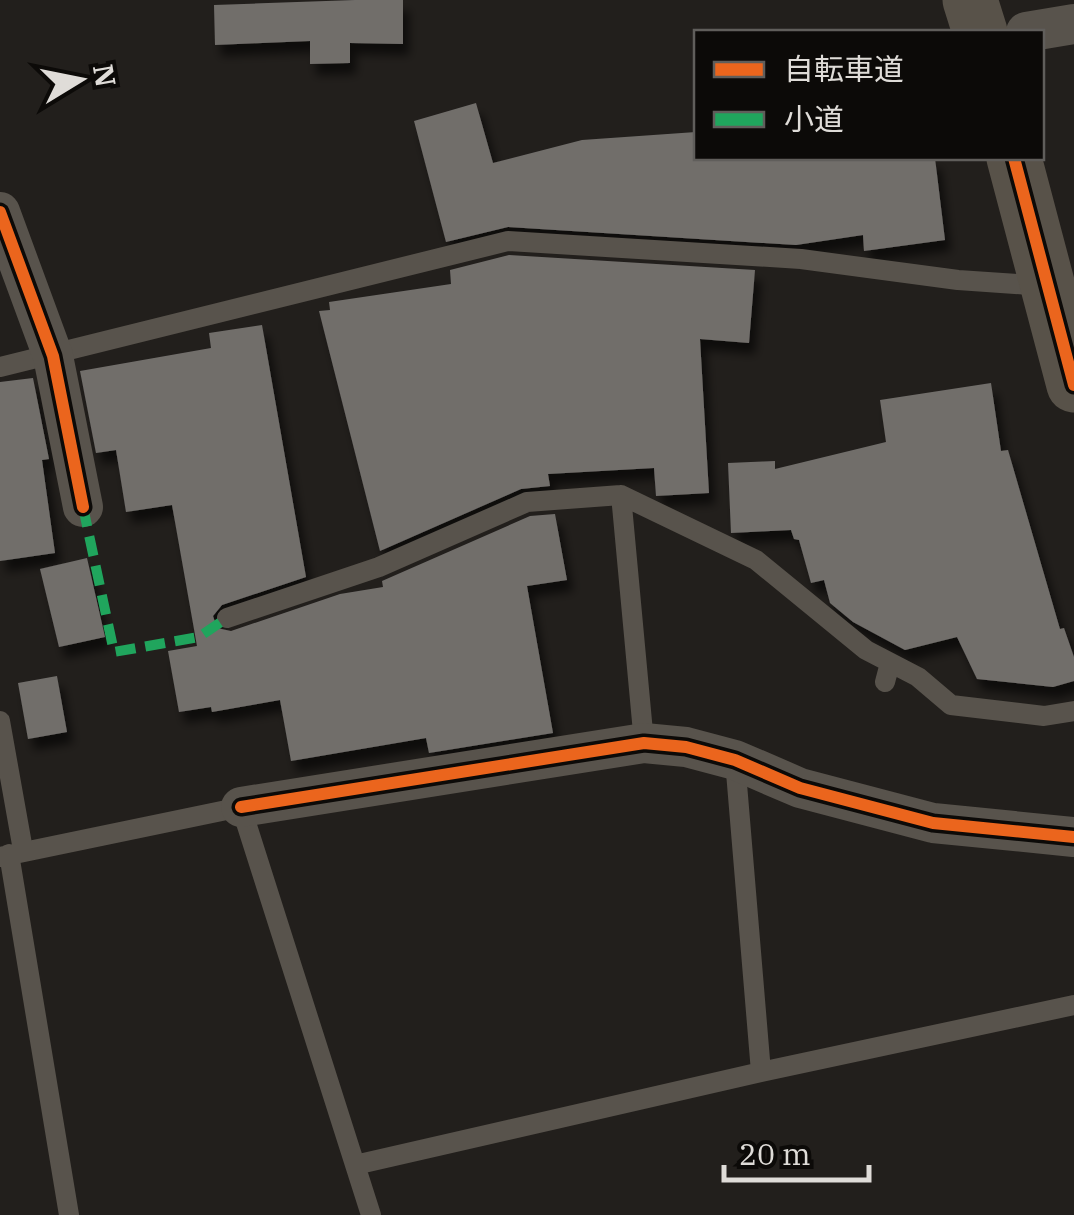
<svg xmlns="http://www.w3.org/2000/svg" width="1074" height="1215" font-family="'IBM Plex Serif','Noto Sans JP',serif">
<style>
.building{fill:#716e6b;filter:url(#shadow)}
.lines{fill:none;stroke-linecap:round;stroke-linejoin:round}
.lane{stroke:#58534c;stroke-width:20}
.street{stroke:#58534c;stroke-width:40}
.primary{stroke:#585249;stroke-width:55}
.quiet{stroke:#20a55d;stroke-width:10;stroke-dasharray:20 10;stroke-linecap:butt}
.cycleway-casing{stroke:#0c0a08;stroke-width:19}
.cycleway{stroke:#eb651d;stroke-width:12}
</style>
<defs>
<filter id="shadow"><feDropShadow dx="6" dy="11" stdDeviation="5" flood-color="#0009"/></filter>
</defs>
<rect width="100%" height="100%" fill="#221f1c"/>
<path class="building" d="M 355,0 L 403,0 L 403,44 L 350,43 L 350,63 L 310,64 L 310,41 L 215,45 L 214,5 Z
M 476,103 L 493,163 L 582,140 L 696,132 L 696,158 L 935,158 L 945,240 L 864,251 L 863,235 L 796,245 L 508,227 L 446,242 L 414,121 Z
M 509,255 L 755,270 L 749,343 L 700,339 L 709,493 L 656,496 L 654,468 L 548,474 L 550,486 L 521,489 L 380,551 L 319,311 L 330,310 L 329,302 L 451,284 L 450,270 Z
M 262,325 L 306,577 L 222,605 L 213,616 L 217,628 L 231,631 L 340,594 L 383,587 L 382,581 L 530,516 L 555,514 L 567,580 L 527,586 L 553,733 L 429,753 L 426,738 L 291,761 L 280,700 L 212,712 L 211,707 L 179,712 L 168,651 L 197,646 L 172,505 L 126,512 L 116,450 L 96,453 L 80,371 L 211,348 L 209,333 Z
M 33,378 L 49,459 L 42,460 L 55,553 L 0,561 L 0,382 Z
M 991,383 L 1001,451 L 1008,450 L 1060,629 L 1064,628 L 1074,657 L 1074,681 L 1053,687 L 977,679 L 957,637 L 905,650 L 853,622 L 830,603 L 824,580 L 811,583 L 799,540 L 794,539 L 791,530 L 731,533 L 728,463 L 775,461 L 775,469 L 886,442 L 880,400 Z
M 87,558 L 105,637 L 59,647 L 40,569 Z
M 57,676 L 67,732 L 28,739 L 18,683 Z"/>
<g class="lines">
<path class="lane" d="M 0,367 L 508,241 L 801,259 L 958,280 L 1045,286
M 621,495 L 644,743
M 227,618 L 379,567 L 527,502 L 621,495 L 756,560 L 866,650 L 918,677 L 951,705 L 1044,716 L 1074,711
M 885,682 L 890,663
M 0,721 L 23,850
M 735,760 L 761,1072
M 9,854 L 69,1215
M 0,857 L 241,807 L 371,1215
M 355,1165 L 761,1072 L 1074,1005"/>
<path class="street" d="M 1026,32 L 1074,24
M 0,212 L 53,356 L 83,507
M 241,807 L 644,743 L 686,747 L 735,760 L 800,788 L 933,823 L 1074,837"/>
<path class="primary" d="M 970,0 L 980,32
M 1014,158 L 1074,385"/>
<path class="quiet" d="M 83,507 L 114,652 L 199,637 L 227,618"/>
<g class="cycleway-casing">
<path id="cycleway" d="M 1014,158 L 1074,385
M 0,212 L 53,356 L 83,507
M 241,807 L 644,743 L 686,747 L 735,760 L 800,788 L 933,823 L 1074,837"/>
</g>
<use href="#cycleway" class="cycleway"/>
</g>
<rect x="694" y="30" width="350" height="130" fill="#0c0a08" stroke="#605e5b" stroke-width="2.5"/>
<rect x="714" y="62" width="50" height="15" fill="#eb651d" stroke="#605e5b" stroke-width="2.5"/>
<text x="784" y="80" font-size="30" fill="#dfdcd8">自転車道</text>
<rect x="714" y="112" width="50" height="15" fill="#20a55d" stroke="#605e5b" stroke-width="2.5"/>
<text x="784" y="130" font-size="30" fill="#dfdcd8">小道</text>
<g transform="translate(80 80) rotate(80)" stroke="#0c0a08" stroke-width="8" paint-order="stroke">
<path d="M0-8L18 38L0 25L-18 38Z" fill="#dfdcd8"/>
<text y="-15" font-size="28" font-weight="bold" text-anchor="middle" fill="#dfdcd8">N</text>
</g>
<path d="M724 1165v15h145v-15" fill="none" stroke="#dfdcd8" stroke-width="5"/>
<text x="739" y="1165" font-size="30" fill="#dfdcd8" stroke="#0c0a08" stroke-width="8" paint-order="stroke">20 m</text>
</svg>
